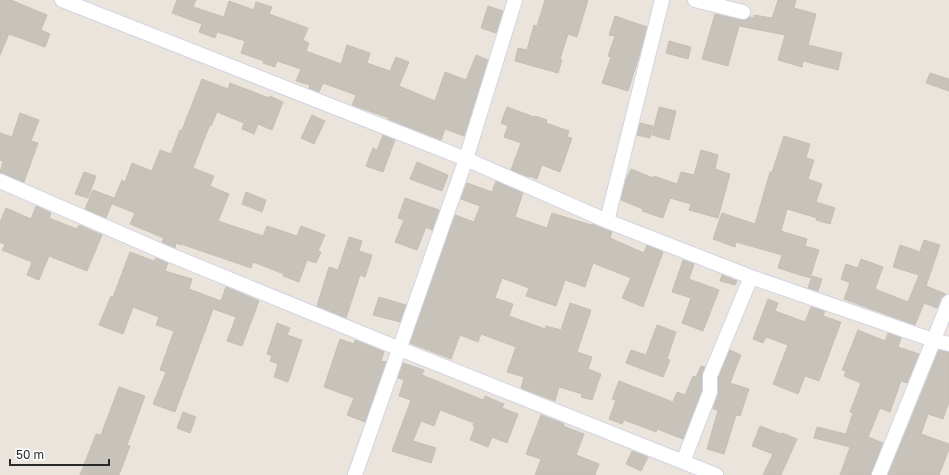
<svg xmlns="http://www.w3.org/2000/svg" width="949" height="475" font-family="'Golos Text',sans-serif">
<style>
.building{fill:#c7c2ba;stroke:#c6bfb6}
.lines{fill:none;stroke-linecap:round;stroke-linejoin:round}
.street-casing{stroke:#d1d5e2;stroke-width:16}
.street{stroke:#fff;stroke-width:14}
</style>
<rect width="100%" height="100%" fill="#ebe4dc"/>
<path class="building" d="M 0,0 L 11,0 L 47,15 L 41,30 L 50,34 L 45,47 L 9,34 L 0,55 Z
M 177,0 L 196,0 L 193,7 L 224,17 L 229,1 L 254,10 L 256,2 L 272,7 L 269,14 L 308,28 L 303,40 L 309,43 L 306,51 L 341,64 L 347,45 L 370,53 L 367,63 L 390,71 L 396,57 L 409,62 L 399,86 L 435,101 L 445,72 L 466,80 L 476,55 L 488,60 L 464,136 L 445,129 L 441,140 L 388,119 L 389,118 L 352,105 L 356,95 L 323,83 L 319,92 L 309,88 L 310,85 L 296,81 L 301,69 L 277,61 L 275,67 L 263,63 L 264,61 L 241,53 L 245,41 L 217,32 L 215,38 L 199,32 L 202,24 L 172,13 Z
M 545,0 L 588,0 L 577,37 L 568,34 L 560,59 L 562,60 L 558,73 L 515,61 L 518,48 L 527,50 L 534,25 L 537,26 Z
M 778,0 L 796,0 L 794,8 L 816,14 L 808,45 L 842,53 L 838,70 L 803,61 L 802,67 L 778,60 L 785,35 L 739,26 L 728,66 L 702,59 L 715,14 L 741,20 L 746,20 L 750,17 L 754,18 L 754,15 L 772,18 Z
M 488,6 L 503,11 L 496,33 L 481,28 Z
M 615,16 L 647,27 L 639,56 L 628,91 L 602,83 L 611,57 L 608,56 L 615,36 L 609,35 Z
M 669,41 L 691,47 L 688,59 L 666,53 Z
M 930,73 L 949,79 L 949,91 L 926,83 Z
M 202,79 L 228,89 L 230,83 L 269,98 L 270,96 L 283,102 L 272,130 L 258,124 L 254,134 L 242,129 L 244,123 L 217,112 L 211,126 L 210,125 L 205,137 L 193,168 L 214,176 L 210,186 L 229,194 L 218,221 L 263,236 L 267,226 L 297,236 L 301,226 L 325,235 L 318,251 L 321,252 L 316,263 L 307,260 L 299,282 L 283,276 L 284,274 L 253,262 L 251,268 L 181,244 L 181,245 L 176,243 L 175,248 L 171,246 L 162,242 L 164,238 L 130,224 L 135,213 L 112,204 L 122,180 L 125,182 L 132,163 L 152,171 L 160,150 L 171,154 L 180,130 L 182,130 Z
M 507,107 L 534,117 L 535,116 L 547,120 L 546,123 L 569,131 L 567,137 L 572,138 L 560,172 L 542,165 L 537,179 L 529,176 L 529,177 L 511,170 L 521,143 L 504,137 L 508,126 L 501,123 Z
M 659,107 L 676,111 L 669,140 L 652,135 Z
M 20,113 L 39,120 L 31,141 L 38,143 L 24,182 L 0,173 L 3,161 L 0,160 L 0,133 L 12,137 Z
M 312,115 L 325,121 L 314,144 L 301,138 Z
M 640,123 L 653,126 L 650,138 L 637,135 Z
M 383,135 L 395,140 L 383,172 L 366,166 L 373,148 L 377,150 Z
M 784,136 L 810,144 L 806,158 L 814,160 L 808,179 L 822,184 L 816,202 L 835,208 L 830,224 L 816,220 L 817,218 L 787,209 L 781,231 L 807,239 L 805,246 L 819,250 L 810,278 L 778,268 L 782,255 L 736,242 L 735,247 L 713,239 L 722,213 L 755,224 L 770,172 L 772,172 Z
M 701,150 L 718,155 L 715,169 L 730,174 L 718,218 L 689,210 L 691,204 L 670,198 L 663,218 L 642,211 L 643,209 L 621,200 L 625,182 L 631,169 L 653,178 L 654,176 L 677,184 L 681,172 L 694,175 Z
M 417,162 L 448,175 L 442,191 L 410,179 Z
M 84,172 L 96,176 L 88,198 L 75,194 Z
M 496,181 L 523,193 L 515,217 L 547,228 L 552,213 L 591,225 L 592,224 L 612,232 L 610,238 L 644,253 L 647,245 L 663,252 L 643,307 L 622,298 L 631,278 L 593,263 L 585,287 L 565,280 L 556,306 L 526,296 L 529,288 L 502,278 L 495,298 L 513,304 L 509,316 L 545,329 L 546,326 L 561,330 L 570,303 L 591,310 L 577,352 L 592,357 L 588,369 L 601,374 L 592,400 L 581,397 L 582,394 L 559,387 L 555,401 L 521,388 L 524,377 L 507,372 L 516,347 L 481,334 L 478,342 L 460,335 L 451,359 L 410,343 L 455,215 L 474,222 L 480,206 L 461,199 L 467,183 L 492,192 Z
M 93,190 L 114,198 L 106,218 L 85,209 Z
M 246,192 L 266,200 L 262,212 L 242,204 Z
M 405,198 L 439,210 L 432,230 L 426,227 L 417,250 L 395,242 L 404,220 L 398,218 Z
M 36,206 L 51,213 L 49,218 L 77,229 L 79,225 L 102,235 L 87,271 L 49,256 L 39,280 L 27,275 L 32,262 L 2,250 L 5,245 L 0,242 L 0,222 L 6,208 L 31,219 Z
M 349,237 L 362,241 L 359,251 L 372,255 L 365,277 L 360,275 L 346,318 L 317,306 L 329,267 L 338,270 Z
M 924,240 L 940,245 L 926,286 L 946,294 L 941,298 L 937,308 L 924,303 L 915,325 L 844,299 L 850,283 L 841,279 L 846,264 L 858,268 L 861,259 L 883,267 L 875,289 L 908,302 L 919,275 L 893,267 L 900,245 L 920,252 Z
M 130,252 L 154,261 L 156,258 L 168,263 L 165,271 L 192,279 L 189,289 L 221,301 L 226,287 L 259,301 L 242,346 L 227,341 L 236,317 L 213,309 L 175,412 L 153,404 L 166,372 L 160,370 L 174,331 L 156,325 L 159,317 L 133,307 L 123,334 L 99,325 L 111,296 L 113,297 Z
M 683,260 L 694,264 L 689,279 L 719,290 L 703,331 L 682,323 L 691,298 L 672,292 Z
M 722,275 L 737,281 L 735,285 L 720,281 Z
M 812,276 L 822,279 L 818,291 L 808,288 Z
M 379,297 L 406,305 L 400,322 L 373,315 Z
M 768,299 L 778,303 L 775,311 L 805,322 L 811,307 L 825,311 L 823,316 L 841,322 L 819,381 L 805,376 L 798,394 L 773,384 L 788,345 L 766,337 L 763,343 L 753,339 Z
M 277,323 L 290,328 L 287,335 L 302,340 L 288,382 L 274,377 L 278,364 L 270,361 L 272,356 L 267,354 Z
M 657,325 L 676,332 L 667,359 L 670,360 L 663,377 L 626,363 L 631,350 L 646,355 Z
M 858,330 L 885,341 L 888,333 L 901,338 L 898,347 L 919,354 L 907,383 L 901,381 L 890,412 L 880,408 L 868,437 L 883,443 L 871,475 L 840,475 L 850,447 L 814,438 L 817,427 L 846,434 L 853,413 L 850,412 L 861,383 L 844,376 L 846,371 L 842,370 Z
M 340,339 L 354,344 L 355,340 L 384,352 L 381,361 L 386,362 L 365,422 L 347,415 L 354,398 L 324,387 Z
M 730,350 L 741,355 L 730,383 L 749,389 L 740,416 L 736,415 L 724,454 L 707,449 L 718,410 L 713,409 L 718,395 L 718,378 Z
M 939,350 L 949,352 L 949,402 L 943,419 L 928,414 L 921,434 L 949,444 L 949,449 L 939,475 L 888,475 Z
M 403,363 L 424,370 L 422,375 L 483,400 L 485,396 L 504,404 L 502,408 L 518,414 L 507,443 L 492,437 L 488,447 L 470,440 L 475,427 L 473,426 L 474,423 L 440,410 L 434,426 L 421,421 L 413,441 L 436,448 L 431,463 L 392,451 L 411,400 L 399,396 L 404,380 L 398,378 Z
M 701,366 L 705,367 L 702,376 L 702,390 L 683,439 L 657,429 L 656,432 L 624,420 L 622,424 L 609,419 L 616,400 L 612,399 L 619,381 L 673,402 L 677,392 L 685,395 L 693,376 L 696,377 Z
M 119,387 L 145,396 L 127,445 L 130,446 L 119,475 L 80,475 L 96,434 L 101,435 Z
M 183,412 L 196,417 L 190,433 L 177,428 Z
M 541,415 L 564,424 L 563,426 L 584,434 L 576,455 L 599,464 L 595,475 L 535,475 L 541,459 L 526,454 Z
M 760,426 L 781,434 L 782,433 L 797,439 L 781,475 L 763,475 L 773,454 L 752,446 Z
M 632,451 L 648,457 L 641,471 L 626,464 Z"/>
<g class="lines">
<g class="street-casing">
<path id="street" d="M 62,0 L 466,159 L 607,221 L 751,277 L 933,340 L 949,344
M 695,0 L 743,12
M 0,181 L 168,254 L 400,349 L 716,475
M 607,221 L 662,0
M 683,462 L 707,400 L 710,392 L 710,376 L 751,277
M 355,475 L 466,159 L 515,0
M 879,475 L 949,302"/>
</g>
<use href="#street" class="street"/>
</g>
<path d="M10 459v6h99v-6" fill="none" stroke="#292929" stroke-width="2"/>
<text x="16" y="459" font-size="12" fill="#292929" stroke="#ffffff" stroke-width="3" paint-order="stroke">50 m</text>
</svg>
